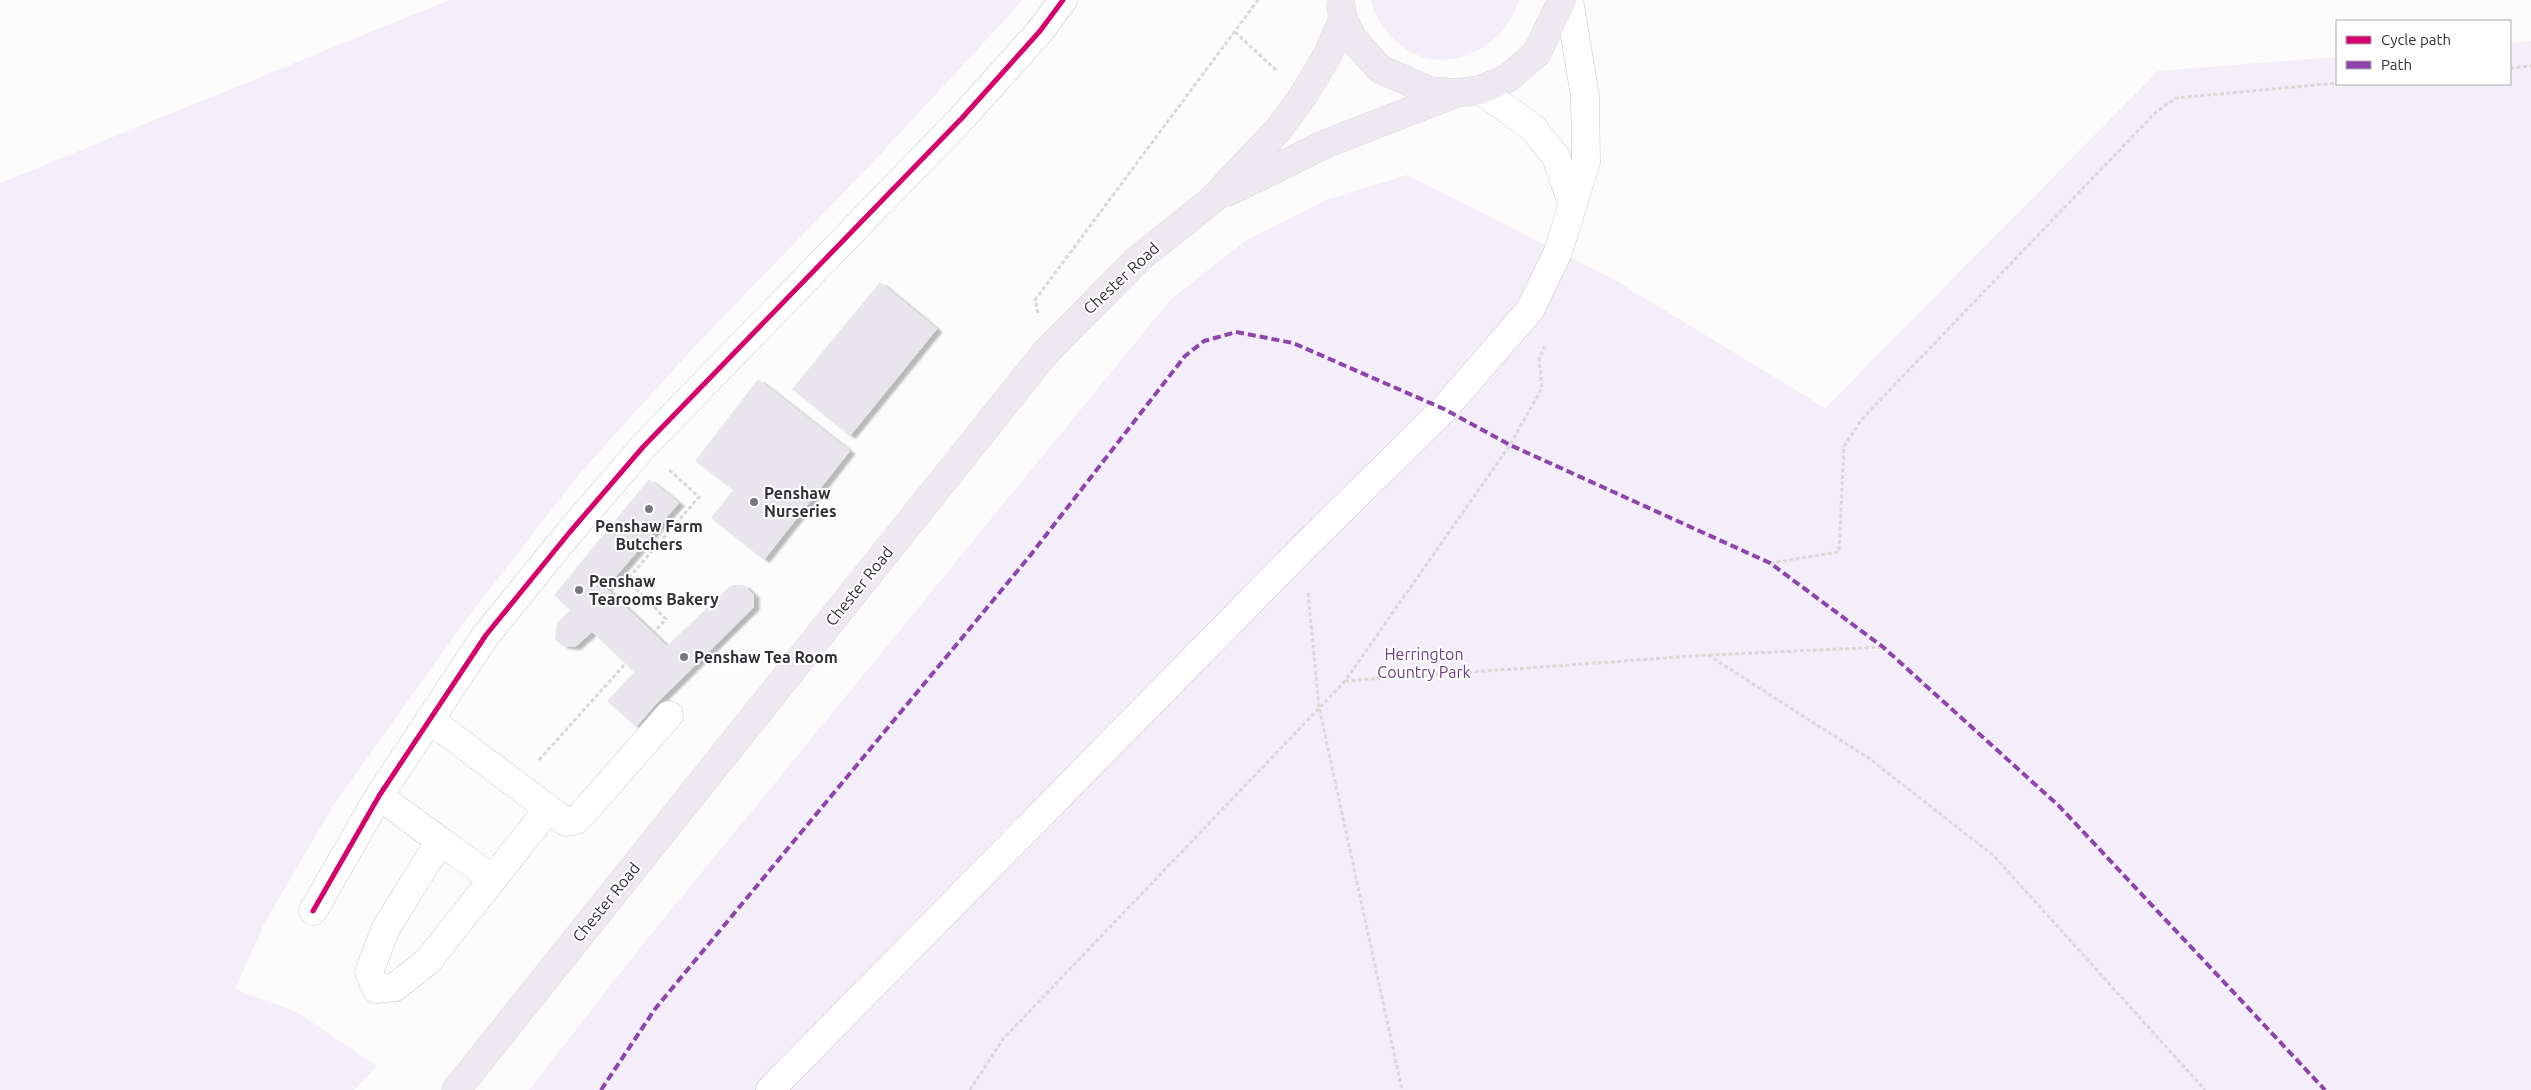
<svg xmlns="http://www.w3.org/2000/svg" width="2531" height="1090" font-family="Ubuntu,sans-serif">
<style>
.green{fill:#f4edfa}
.building{fill:#e9e5ed;filter:url(#shadow)}
.lines{fill:none;stroke-linecap:round;stroke-linejoin:round}
.minor-casing{stroke:#c8c7ca;stroke-width:29}
.major-casing{stroke:#d9d9da;stroke-width:29}
.path{stroke:#d9d9da;stroke-width:3;stroke-dasharray:4 2.5;stroke-linecap:butt}
.minor{stroke:#fff;stroke-width:28}
.major{stroke:#eee9f0;stroke-width:28}
.quiet{stroke:#8e44ad;stroke-width:4;stroke-dasharray:8 4;stroke-linecap:butt}
.cycleway-casing{stroke:#fff;stroke-width:8}
.cycleway{stroke:#d6006c;stroke-width:5}
.poi-dot{fill:#79777b;stroke:#fff;stroke-width:2}
.labels{text-anchor:middle;dominant-baseline:central;stroke-width:4;stroke-linejoin:round;paint-order:stroke}
.street-label{font-size:16px;fill:#322f35;stroke:#fff}
.poi-label{font-size:16px;font-weight:bold;fill:#322f35;stroke:#fff;text-anchor:start}
.park-label{font-size:16px;fill:#6d408a;stroke:#fff}
</style>
<defs>
<filter id="shadow"><feDropShadow dx="5.5" dy="3" stdDeviation="1" flood-color="#0004"/></filter>
</defs>
<rect width="100%" height="100%" fill="#fcfcfd"/>
<path class="green" d="M 449,0 L 1023,0 L 875,160 L 696,345 L 580,473 L 465,621 L 333,806 L 265,922 L 235,989 L 297,1012 L 377,1066 L 354,1090 L 0,1090 L 0,183 Z
M 1371,0 L 1519,0 C 1501,57 1430,83 1389,34 C 1381,24 1373,13 1371,0 Z
M 2531,41 L 2531,1090 L 529,1090 L 639,949 L 1171,299 L 1245,241 L 1326,200 L 1407,175 L 1615,280 L 1825,408 L 2158,71 L 2337,57 L 2337,84 L 2510,84 L 2510,43 Z"/>
<path class="building" d="M 880,282 L 937,329 L 850,436 L 792,389 Z
M 758,379 L 850,451 L 764,560 L 711,518 L 733,490 L 695,461 Z
M 649,479 L 679,503 L 606,588 L 667,646 L 731,585 L 744,585 L 754,595 L 754,607 L 656,704 L 636,727 L 607,701 L 634,672 L 592,632 L 575,647 L 564,646 L 555,640 L 557,623 L 570,610 L 554,595 Z"/>
<g class="lines">
<g class="minor-casing">
<path id="minor" d="M 1480,90 L 1533,128 L 1556,157 L 1572,203
M 429,719 L 566,822 L 577,820 L 669,715
M 379,796 L 440,841 L 386,928 L 369,972 L 376,989 L 395,987 L 428,961 L 548,809
M 440,841 L 493,879
M 313,911 L 379,796 L 486,635 L 569,533 L 643,447 L 962,118 L 1040,31 L 1063,0
M 770,1090 L 1303,548 L 1444,409 L 1530,310 L 1558,252 L 1586,162 L 1585,96 L 1569,0"/>
</g>
<g class="major-casing">
<path id="major" d="M 1341,6 L 1343,19 L 1353,39 L 1380,69 L 1430,91 L 1456,93 L 1480,90 L 1508,78 L 1537,53 L 1562,0
M 1228,192 L 1325,144 L 1454,94
M 456,1090 L 1046,352 L 1138,259 L 1212,200 L 1278,130 L 1303,96 L 1328,54 L 1343,19"/>
</g>
<path class="path" d="M 1235,32 L 1278,72
M 2510,68 L 2531,66
M 1038,313 L 1035,300 L 1258,0
M 1770,563 L 1839,552 L 1844,446 L 1862,419 L 2156,112 L 2176,98 L 2337,83
M 1308,593 L 1319,707 L 1402,1090
M 653,634 L 666,619 L 627,580 L 699,497 L 668,469
M 1709,655 L 1883,647
M 1345,681 L 1708,655 L 1870,759 L 1994,856 L 2205,1090
M 539,760 L 625,664
M 970,1090 L 1003,1039 L 1345,681 L 1510,445 L 1542,388 L 1539,359 L 1545,346"/>
<use href="#minor" class="minor"/>
<use href="#major" class="major"/>
<path class="quiet" d="M 601,1090 L 655,1009 L 1029,557 L 1185,356 L 1204,341 L 1236,332 L 1293,343 L 1444,409 L 1510,445 L 1770,563 L 1883,647 L 2059,806 L 2325,1090"/>
<g class="cycleway-casing">
<path id="cycleway" d="M 313,911 L 379,796 L 486,635 L 569,533 L 643,447 L 962,118 L 1040,31 L 1063,0"/>
</g>
<use href="#cycleway" class="cycleway"/>
</g>
<g class="poi-dot">
<circle cx="754" cy="502" r="5"/>
<circle cx="649" cy="509" r="5"/>
<circle cx="579" cy="590" r="5"/>
<circle cx="684" cy="657" r="5"/>
</g>
<g class="labels">
<g class="street-label">
<text transform="translate(1121 278) rotate(-43)">Chester Road</text>
<text transform="translate(859 586) rotate(-51)">Chester Road</text>
<text transform="translate(606 902) rotate(-51)">Chester Road</text>
</g>
<g class="poi-label">
<text x="764" y="493">Penshaw<tspan x="764" dy="18">Nurseries</tspan></text>
<text x="649" y="526" text-anchor="middle">Penshaw Farm<tspan x="649" dy="18">Butchers</tspan></text>
<text x="589" y="581">Penshaw<tspan x="589" dy="18">Tearooms Bakery</tspan></text>
<text x="694" y="657">Penshaw Tea Room</text>
</g>
<g class="park-label">
<text x="1424" y="654">Herrington<tspan x="1424" dy="18">Country Park</tspan></text>
</g>
</g>
<rect x="2336" y="20" width="175" height="65" fill="#ffffff" stroke="#adacae"/>
<rect x="2346" y="36" width="25" height="8" fill="#d6006c" stroke="#adacae"/>
<text x="2381" y="45" font-size="15" fill="#322f35">Cycle path</text>
<rect x="2346" y="61" width="25" height="8" fill="#8e44ad" stroke="#adacae"/>
<text x="2381" y="70" font-size="15" fill="#322f35">Path</text>
</svg>
